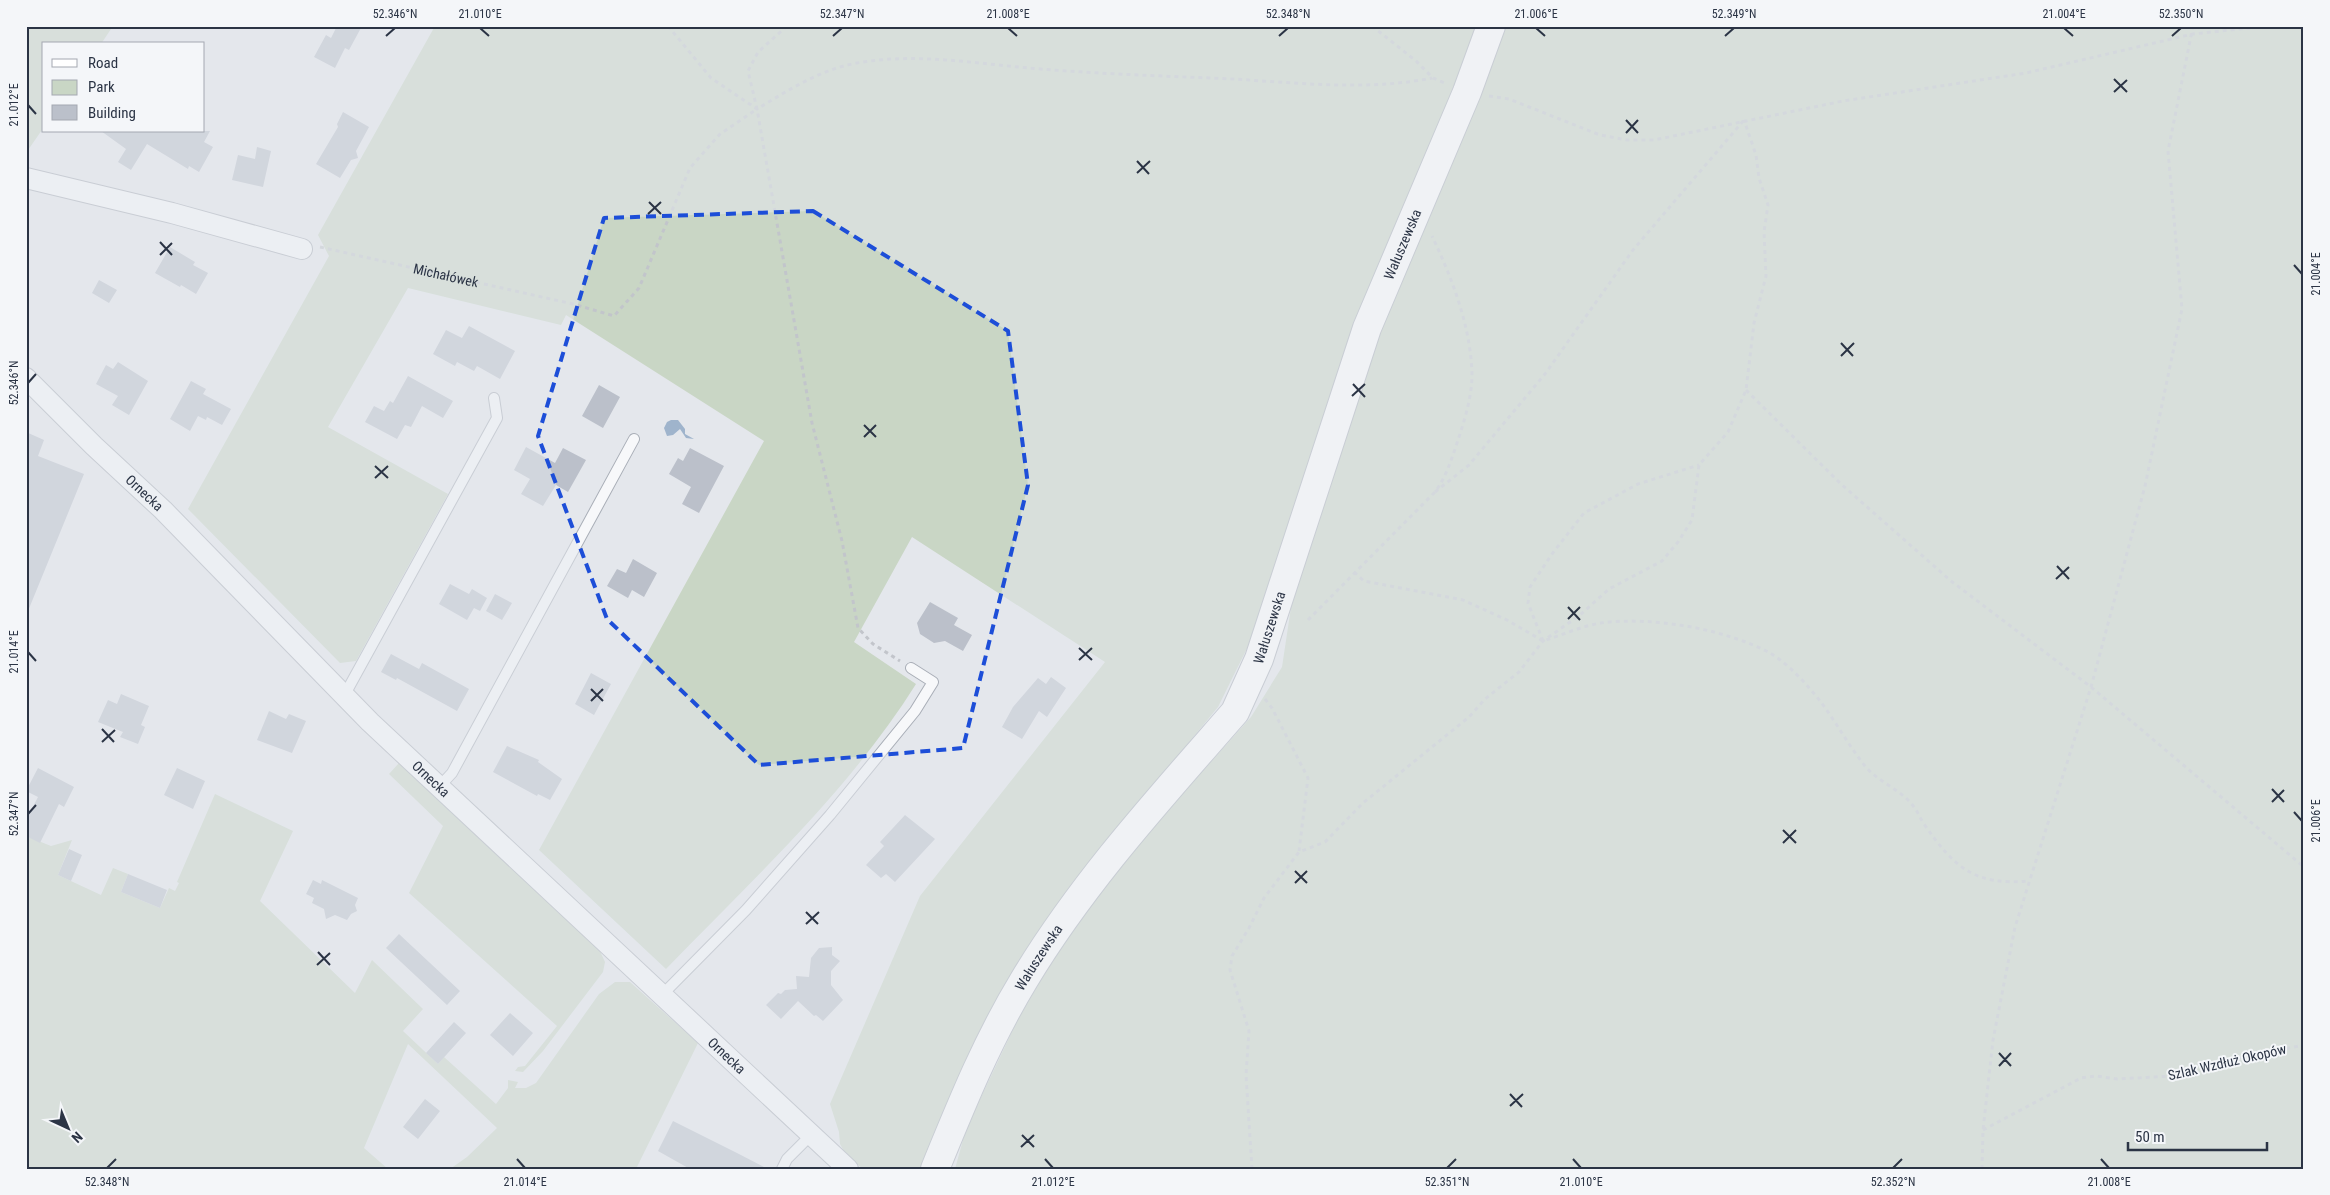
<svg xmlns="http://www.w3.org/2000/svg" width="2330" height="1195" font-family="'Roboto Condensed',sans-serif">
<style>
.green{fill:#c9d6c5}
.water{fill:#9fb4cc}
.building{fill:#bbc0ca}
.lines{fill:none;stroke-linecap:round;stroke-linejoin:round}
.lane-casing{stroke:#a9aeb7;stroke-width:12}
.street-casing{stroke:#a9aeb7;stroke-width:22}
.secondary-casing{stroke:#a9aeb7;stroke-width:30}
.path{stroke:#c2c5cb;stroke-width:3;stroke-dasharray:4 4;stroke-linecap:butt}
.lane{stroke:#f7f8fa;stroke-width:10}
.street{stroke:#f7f8fa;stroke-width:20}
.secondary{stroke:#fff;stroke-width:28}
.marked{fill:none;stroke:#1d4ed8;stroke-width:4;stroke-dasharray:10 6;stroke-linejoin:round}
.ticks{fill:none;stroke:#2b3445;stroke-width:2}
.labels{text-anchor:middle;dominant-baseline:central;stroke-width:4;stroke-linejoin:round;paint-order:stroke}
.street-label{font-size:14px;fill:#2b3445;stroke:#f4f6f9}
.neatline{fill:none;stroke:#2b3445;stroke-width:2}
.ticks-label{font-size:12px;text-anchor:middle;fill:#2b3445}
</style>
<rect width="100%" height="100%" fill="#e4e7ec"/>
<path class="green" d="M 26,26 L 113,26 L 101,44 L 44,44 L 44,127 L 26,153 Z
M 435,26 L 1480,26 L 1264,614 L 1218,707 L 1130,814 L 924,1169 L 863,1169 L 846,1155 L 840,1144 L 839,1132 L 830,1104 L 920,896 L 1105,662 L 912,537 L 854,642 L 916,684 C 849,791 754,878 666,969 L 539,850 L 764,441 L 566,315 L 561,325 L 408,288 L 328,427 L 448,494 L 356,661 L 340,663 L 188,509 L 329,256 L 318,235 Z
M 1502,26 L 2304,26 L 2304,1169 L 955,1169 L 966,1129 L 1019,1017 L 1051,963 L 1104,881 L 1251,717 L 1282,667 L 1296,574 L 1371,352 Z
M 399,763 L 599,949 L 605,962 L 603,972 L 543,1051 L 523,1072 L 515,1071 L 518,1067 L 525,1066 L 557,1026 L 409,893 L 443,826 L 389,774 Z
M 215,794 L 293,831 L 260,901 L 355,993 L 372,960 L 423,1009 L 403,1031 L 438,1064 L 444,1057 L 496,1104 L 508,1088 L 508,1080 L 518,1082 L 515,1088 L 526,1088 L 536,1083 L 599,994 L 615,982 L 630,982 L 698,1043 L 636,1169 L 450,1169 L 467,1157 L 497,1128 L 408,1044 L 364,1148 L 388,1169 L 26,1169 L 26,836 L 51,846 L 72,840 L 58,875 L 101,895 L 113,868 L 128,874 L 121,892 L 160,908 L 169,888 L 175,891 L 179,883 L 177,882 Z"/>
<path class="water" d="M 671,420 L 678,420 L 685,429 L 685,434 L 694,439 L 686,438 L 680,429 L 673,435 L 667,436 L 664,428 L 667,422 Z"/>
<path class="building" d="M 337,26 L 362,26 L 349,50 L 345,48 L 335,68 L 314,57 L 326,35 L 331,38 Z
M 343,112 L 369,127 L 356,151 L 358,158 L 351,160 L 340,178 L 316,164 L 338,127 L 337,124 Z
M 101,131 L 210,131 L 204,142 L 213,147 L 199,172 L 189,166 L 188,169 L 147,144 L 131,170 L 118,162 L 126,149 Z
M 257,147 L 271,151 L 263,187 L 232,180 L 238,155 L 255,159 Z
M 170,247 L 195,262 L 193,265 L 208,273 L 196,294 L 181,285 L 180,287 L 155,273 Z
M 99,280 L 117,290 L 109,303 L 92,293 Z
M 469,326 L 515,351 L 500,379 L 477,366 L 474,371 L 457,362 L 455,366 L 433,354 L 446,330 L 462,338 Z
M 118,362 L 148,381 L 129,415 L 112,405 L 118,396 L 96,384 L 106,365 L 113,369 Z
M 408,376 L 453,401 L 443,418 L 422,406 L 411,427 L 405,425 L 397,439 L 365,422 L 374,406 L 384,411 L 390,401 L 393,403 Z
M 191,381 L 206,389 L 203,394 L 231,409 L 222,425 L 207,417 L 206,420 L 198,416 L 190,431 L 170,419 Z
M 599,385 L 620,397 L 603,428 L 582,416 Z
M 26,432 L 44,440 L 38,456 L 84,474 L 28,611 Z
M 526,447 L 555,463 L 563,448 L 586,460 L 568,492 L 556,485 L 543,506 L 521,494 L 530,479 L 514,470 Z
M 690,448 L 724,466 L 699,513 L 682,504 L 691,487 L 669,474 L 678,458 L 683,461 Z
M 633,559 L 657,573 L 644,597 L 632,590 L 628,598 L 607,586 L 617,569 L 626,573 Z
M 450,584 L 469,594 L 472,589 L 487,598 L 480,611 L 474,608 L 467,620 L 439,604 Z
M 495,594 L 512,603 L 502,620 L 486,611 Z
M 930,602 L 958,618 L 954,625 L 972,635 L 963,651 L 945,641 L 934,643 L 920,634 L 917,623 Z
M 391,654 L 419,669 L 422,663 L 469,689 L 457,711 L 397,678 L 396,680 L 381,672 Z
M 591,673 L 611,684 L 594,715 L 575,704 Z
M 1051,677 L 1066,688 L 1047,717 L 1039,711 L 1022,739 L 1002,727 L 1013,707 L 1038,678 L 1046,684 Z
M 121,694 L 149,706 L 141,725 L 145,727 L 138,744 L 120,737 L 123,732 L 98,722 L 108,700 L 117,704 Z
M 269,711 L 286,719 L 289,714 L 306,721 L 292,753 L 257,740 Z
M 507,746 L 539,760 L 538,762 L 562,779 L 550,800 L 538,794 L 537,796 L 493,772 Z
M 38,768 L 74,787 L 64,807 L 59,804 L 40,843 L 26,836 L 26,820 L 38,797 L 26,791 Z
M 177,768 L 205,781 L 193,809 L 164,795 Z
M 905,815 L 935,839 L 895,882 L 886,874 L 881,878 L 866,865 L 884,846 L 880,842 Z
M 69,849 L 82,855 L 71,881 L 58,875 Z
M 128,874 L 167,890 L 160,908 L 121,892 Z
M 313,880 L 321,884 L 322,880 L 358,898 L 355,905 L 357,911 L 351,914 L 347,920 L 335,915 L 326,919 L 324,909 L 312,903 L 314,898 L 306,894 Z
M 399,934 L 460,991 L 447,1005 L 386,948 Z
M 832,947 L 832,955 L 840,961 L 831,971 L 831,985 L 843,1000 L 823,1021 L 816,1015 L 814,1016 L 798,1001 L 781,1019 L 766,1005 L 778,993 L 781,994 L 785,990 L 797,989 L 796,976 L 809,977 L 811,958 L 819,948 Z
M 510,1013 L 533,1033 L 513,1056 L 490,1035 Z
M 454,1022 L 466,1033 L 438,1064 L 426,1053 Z
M 425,1099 L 440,1111 L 418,1139 L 403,1127 Z
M 673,1121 L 737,1153 L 768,1169 L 690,1169 L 658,1151 Z"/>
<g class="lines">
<g class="lane-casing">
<path id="lane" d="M 344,696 L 497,418 L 494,398
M 439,787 L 452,773 L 634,439
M 661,996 L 746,910 L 830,815 L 915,711 L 933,682 L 911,668
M 782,1169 L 787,1159 L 812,1134"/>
</g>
<g class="street-casing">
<g id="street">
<path d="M 26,178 L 172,213 L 302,249"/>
<path id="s2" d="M 26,378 L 94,446 L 163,510 L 370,722 L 848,1169"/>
</g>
</g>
<g class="secondary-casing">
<g id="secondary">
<path id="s3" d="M 935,1169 C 962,1103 987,1041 1024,980 C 1083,882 1160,798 1235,712 L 1259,659 L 1367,328 L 1467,92 L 1491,26"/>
</g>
</g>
<g class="path">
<path d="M 668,26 L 711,78 L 757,109 C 787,91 818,71 852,64 C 911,52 971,63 1029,68 C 1097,74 1165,76 1233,79 C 1298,83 1368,91 1432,78"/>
<path d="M 787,26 L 758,52 L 748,71 L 757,109 L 812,423 L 842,541 L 858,628 L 873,644 L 900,661"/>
<path d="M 1372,26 L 1416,61 L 1433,78 L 1447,84"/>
<path d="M 1489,96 L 1509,99 L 1600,135 L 1627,140 L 1654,140 L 1843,101 L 2026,73 L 2193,34 L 2267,26"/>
<path id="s1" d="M 320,247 L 573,304 L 614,316 L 639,288 L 690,168 L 720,134 L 757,109"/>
<path d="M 1746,390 L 1841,484 L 1951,581 L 2091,687 L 2304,867"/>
<path d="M 1435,492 L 1469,465 L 1545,374 L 1633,250 L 1744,120"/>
<path d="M 1354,572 L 1364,581 L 1463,600 L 1507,620 L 1543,641 C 1562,635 1582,626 1601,623 C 1652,616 1725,629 1770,653 C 1785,662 1799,676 1810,689 C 1831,712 1845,741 1865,766 C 1878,782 1902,790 1914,807 C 1918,812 1920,818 1924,824 C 1954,867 1974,886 2029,881"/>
<path d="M 1308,620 L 1435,492 C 1446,477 1451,461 1457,443 C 1464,422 1472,397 1472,375 C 1471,327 1452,278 1432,236"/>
<path d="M 1543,641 L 1528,603 L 1530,587 L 1552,554 L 1584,513 L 1638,484 L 1699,465"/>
<path d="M 1265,699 L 1272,708 L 1308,778 L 1299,851"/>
<path d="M 1983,1130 L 2081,1078 L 2096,1076 L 2117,1079 L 2173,1076 L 2213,1063 L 2304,1045"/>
<path d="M 1252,1169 L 1246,1075 L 1249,1031 L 1230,970 L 1232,956 L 1249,928 L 1264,898 L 1299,852 L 1325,842 L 1363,803 L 1469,717 L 1485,699 L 1519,672 L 1543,641 L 1580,615 L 1609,589 L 1662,561 L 1678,542 L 1692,520 L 1699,465 L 1728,432 L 1746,390 L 1754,323 L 1766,276 L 1764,232 L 1768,205 L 1759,178 L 1756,155 L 1744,120"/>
<path d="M 1982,1169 L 1983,1130 L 1993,1040 L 2015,927 L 2091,687 L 2145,486 L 2182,309 L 2168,151 L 2193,26"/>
</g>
<use href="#lane" class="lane"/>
<use href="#street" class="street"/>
<use href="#secondary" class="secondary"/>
</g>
<path d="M0 0H2330V1195H0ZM 813,211 L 1008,331 L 1028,485 L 963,748 L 759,765 L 607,619 L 538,436 L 604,218 Z" fill="#e4e7ec" fill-opacity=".55" fill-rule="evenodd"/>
<path class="marked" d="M 813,211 L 1008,331 L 1028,485 L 963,748 L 759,765 L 607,619 L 538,436 L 604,218 Z"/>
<path class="ticks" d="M 480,28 L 489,36M 1008,28 L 1017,36M 1536,28 L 1545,36M 2064,28 L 2073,36M 386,36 L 395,28M 833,36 L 842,28M 1279,36 L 1288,28M 1725,36 L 1734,28M 2172,36 L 2181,28M 2114,79 L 2127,92M 2114,92 L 2127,80M 28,105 L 36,114M 1626,120 L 1638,133M 1626,133 L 1638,120M 1137,161 L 1149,174M 1137,173 L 1150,161M 649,202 L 661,214M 648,214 L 661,202M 160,242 L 172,255M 160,255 L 172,243M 2294,265 L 2302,274M 1841,343 L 1853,356M 1841,356 L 1854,343M 28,383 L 36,374M 1353,384 L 1365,397M 1352,396 L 1365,384M 864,425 L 876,437M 864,437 L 876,425M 375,466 L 388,478M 375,478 L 388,466M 2057,566 L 2069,579M 2056,579 L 2069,567M 1568,607 L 1580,620M 1568,619 L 1580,607M 1079,648 L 1092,660M 28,652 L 36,661M 1079,660 L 1092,648M 591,689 L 603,701M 591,701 L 603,689M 102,729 L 114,742M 102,742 L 115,730M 2272,789 L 2284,802M 2272,802 L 2284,790M 2294,812 L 2302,821M 28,814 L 36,805M 1783,830 L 1796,843M 1783,843 L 1796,830M 1295,871 L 1307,883M 1295,883 L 1307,871M 806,912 L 818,924M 806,924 L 819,912M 318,952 L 330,965M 317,965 L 330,953M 1999,1053 L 2011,1066M 1999,1066 L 2011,1053M 1510,1094 L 1522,1107M 1510,1106 L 1523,1094M 1022,1135 L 1034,1147M 1021,1147 L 1034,1135M 517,1159 L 525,1168M 1045,1159 L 1053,1168M 1573,1159 L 1581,1168M 2101,1159 L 2109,1168M 107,1168 L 116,1159M 1447,1168 L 1456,1159M 1893,1168 L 1902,1159"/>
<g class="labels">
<g class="street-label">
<text stroke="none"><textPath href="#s3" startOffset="1048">Wałuszewska</textPath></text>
<text stroke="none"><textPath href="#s1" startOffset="129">Michałówek</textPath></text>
<text stroke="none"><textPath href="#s2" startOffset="165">Ornecka</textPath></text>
<text stroke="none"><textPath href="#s3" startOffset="642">Wałuszewska</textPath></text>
<text stroke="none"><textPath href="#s2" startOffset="570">Ornecka</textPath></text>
<text stroke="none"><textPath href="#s3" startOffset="236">Wałuszewska</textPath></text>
<text stroke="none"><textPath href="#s2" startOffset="975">Ornecka</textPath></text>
<text transform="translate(2227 1062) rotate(-13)">Szlak Wzdłuż Okopów</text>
</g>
</g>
<rect width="2330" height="1195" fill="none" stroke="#f4f6f9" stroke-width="55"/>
<rect x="42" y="42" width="162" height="90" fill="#f4f6f9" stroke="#a4a8b1"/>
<rect x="52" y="59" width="25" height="8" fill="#ffffff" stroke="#a4a8b1"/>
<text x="88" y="68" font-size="15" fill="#2b3445">Road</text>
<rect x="52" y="80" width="25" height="15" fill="#c9d6c5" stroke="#a4a8b1"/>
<text x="88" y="92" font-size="15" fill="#2b3445">Park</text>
<rect x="52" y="105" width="25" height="15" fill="#bbc0ca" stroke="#a4a8b1"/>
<text x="88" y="118" font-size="15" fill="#2b3445">Building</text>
<g transform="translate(68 1128) rotate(136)" stroke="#f4f6f9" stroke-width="4" paint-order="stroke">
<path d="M0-4L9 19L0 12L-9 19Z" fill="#2b3445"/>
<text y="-8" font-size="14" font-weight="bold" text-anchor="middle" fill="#2b3445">N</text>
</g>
<path d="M2128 1142v8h139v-8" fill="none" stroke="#2b3445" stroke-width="2.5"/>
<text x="2135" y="1142" font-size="15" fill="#2b3445" stroke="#f4f6f9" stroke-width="4" paint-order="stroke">50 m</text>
<rect x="28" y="28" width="2274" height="1140" class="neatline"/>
<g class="ticks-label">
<text x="395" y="18">52.346°N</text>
<text x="480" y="18">21.010°E</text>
<text x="842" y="18">52.347°N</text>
<text x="1008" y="18">21.008°E</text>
<text x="1288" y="18">52.348°N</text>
<text x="1536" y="18">21.006°E</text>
<text x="1734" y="18">52.349°N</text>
<text x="2064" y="18">21.004°E</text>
<text x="2181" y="18">52.350°N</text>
<text transform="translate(14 105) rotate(-90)" y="4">21.012°E</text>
<text transform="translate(2316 274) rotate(-90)" y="4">21.004°E</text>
<text transform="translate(14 383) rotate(-90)" y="4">52.346°N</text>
<text transform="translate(14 652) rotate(-90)" y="4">21.014°E</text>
<text transform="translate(14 814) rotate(-90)" y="4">52.347°N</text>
<text transform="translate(2316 821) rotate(-90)" y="4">21.006°E</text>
<text x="107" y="1186">52.348°N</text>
<text x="525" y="1186">21.014°E</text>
<text x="1053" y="1186">21.012°E</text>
<text x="1447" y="1186">52.351°N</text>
<text x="1581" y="1186">21.010°E</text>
<text x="1893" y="1186">52.352°N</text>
<text x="2109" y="1186">21.008°E</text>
</g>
</svg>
